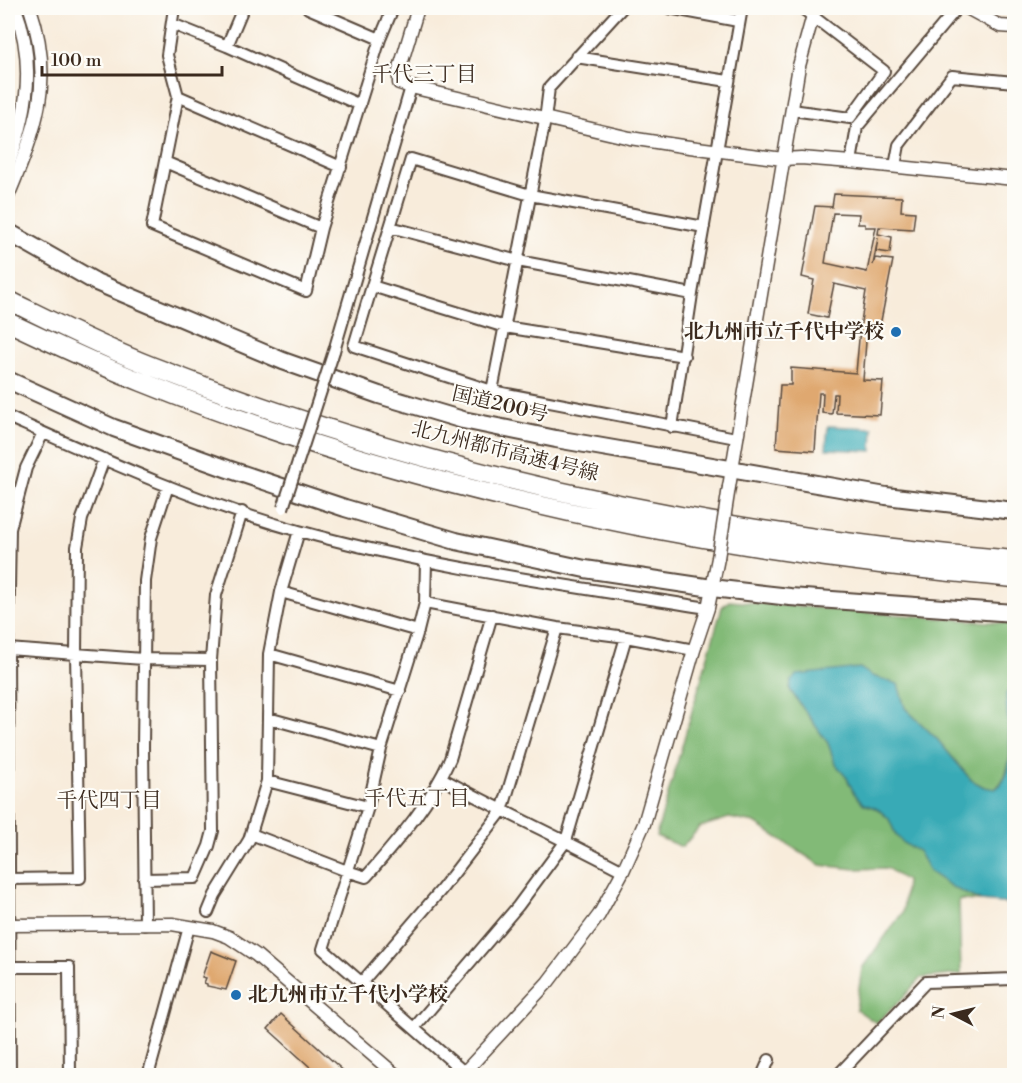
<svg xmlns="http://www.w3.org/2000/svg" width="1022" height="1083" font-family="'Libre Bodoni','Noto Serif JP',serif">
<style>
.forest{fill:#82ba77;stroke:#5e724a;stroke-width:1.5}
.water{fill:#39aab6;stroke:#3a6a6a;stroke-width:1.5}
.building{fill:#dfa870;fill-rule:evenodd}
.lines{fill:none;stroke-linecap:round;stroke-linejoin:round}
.minor-casing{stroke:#57473a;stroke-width:14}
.tertiary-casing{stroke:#57473a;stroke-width:15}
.trunk-casing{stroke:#57473a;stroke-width:20}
.motorway-casing{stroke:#57473a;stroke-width:21}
.minor{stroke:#fff;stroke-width:10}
.tertiary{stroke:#fff;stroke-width:12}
.trunk{stroke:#fff;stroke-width:16}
.motorway{stroke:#fff;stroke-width:18}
.minor-bridge-casing{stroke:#57473a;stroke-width:14;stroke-linecap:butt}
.tertiary-bridge-casing{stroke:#57473a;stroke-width:15;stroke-linecap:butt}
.minor-bridge{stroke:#fff;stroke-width:10}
.tertiary-bridge{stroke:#fff;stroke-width:12}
.poi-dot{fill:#1f6fb2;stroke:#fdfcf7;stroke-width:2}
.labels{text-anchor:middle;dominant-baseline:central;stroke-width:4.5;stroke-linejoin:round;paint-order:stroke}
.poi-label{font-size:20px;font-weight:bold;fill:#3b2a1e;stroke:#fdfcf7;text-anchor:end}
.street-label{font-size:20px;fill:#3b2a1e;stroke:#fdfcf7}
.neighbourhood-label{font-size:21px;fill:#3b2a1e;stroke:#fdfcf7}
</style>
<rect width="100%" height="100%" fill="#fdfcf7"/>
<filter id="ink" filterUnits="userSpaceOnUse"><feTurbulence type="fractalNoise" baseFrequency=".0167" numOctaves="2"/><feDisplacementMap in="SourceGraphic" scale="12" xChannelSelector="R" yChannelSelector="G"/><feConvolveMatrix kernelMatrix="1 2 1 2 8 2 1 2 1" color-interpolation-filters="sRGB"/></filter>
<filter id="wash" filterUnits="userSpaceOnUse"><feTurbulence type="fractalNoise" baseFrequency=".008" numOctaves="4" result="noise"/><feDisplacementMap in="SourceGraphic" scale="24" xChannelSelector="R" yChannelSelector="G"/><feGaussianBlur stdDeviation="1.35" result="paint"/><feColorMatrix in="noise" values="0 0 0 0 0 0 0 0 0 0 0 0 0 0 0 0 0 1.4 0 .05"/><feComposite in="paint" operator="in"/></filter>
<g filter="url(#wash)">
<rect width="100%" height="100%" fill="#f8ecdb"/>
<path class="forest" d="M 729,601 L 1014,624 L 1014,685 L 1006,694 C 1005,724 1021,766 995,789 L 984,787 L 971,780 L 937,739 L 905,708 L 898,684 L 872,676 L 860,668 L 791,681 L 790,690 L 828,743 L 835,763 L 847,778 L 854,793 L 864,804 L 878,809 L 889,819 L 896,835 L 903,843 L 918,851 L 930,872 L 954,888 L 981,901 L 959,900 L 961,974 L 921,978 L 900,1001 L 876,1023 L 856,1009 L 862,968 L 903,912 L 906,881 L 887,868 L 855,869 L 820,865 L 755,823 L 729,818 L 700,827 L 682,847 L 656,836 L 722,607 Z"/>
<path class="water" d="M 828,426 L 873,428 L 872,451 L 826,449 Z
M 860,668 L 872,676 L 898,684 L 905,708 L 937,739 L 971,780 L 984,787 L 995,789 C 1021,773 1005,719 1006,694 L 1014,685 L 1014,902 L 1010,904 L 981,901 L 954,888 L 930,872 L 918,851 L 903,843 L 896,835 L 889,819 L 878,809 L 864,804 L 854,793 L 847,778 L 835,763 L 828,743 L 790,690 L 791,681 L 797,675 Z"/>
<g id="blocks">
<path class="building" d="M 834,194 L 902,197 L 901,211 L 915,212 L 913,229 L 879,227 L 878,234 L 892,237 L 890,253 L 876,251 L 878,238 L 873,265 L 875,258 L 893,260 L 879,331 L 867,329 L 863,380 L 883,381 L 880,415 L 836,413 L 837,394 L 834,394 L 832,414 L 822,413 L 823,393 L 819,393 L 815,451 L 776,448 L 780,385 L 791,385 L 791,368 L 856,373 L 860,328 L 866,291 L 834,284 L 827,318 L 808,314 L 814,280 L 802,277 L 815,206 L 832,207 ZM 833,213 L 859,214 L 858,224 L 865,224 L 865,227 L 876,227 L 867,272 L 825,263 Z
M 211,951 L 236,961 L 226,990 L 207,986 L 207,984 L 204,983 L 206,978 L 202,977 Z
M 281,1014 L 349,1076 L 320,1076 L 268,1029 Z"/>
</g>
</g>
<g filter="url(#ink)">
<use href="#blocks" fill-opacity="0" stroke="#57473a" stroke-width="1.5"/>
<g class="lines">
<g class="minor-casing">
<path id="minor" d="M 174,8 L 167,55 L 178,96 L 152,226 L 306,291 L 321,228 L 380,39 L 393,8
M 308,8 L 380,39
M 622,8 L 549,88 L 545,120 L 492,391 L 736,438
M 669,8 L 738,21
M 172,24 L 227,46 L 243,8
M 227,46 L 360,105
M 576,57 L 728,81
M 178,96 L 341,167
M 792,110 L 850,118 L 884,71 L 802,8
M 165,162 L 321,228
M 851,162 L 857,127 L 957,8
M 895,166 L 899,145 L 952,76 L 1014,82
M 390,227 L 518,261 L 692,294
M 372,286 L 354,346 L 492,391
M 334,351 L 411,87
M 684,356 L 505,327 L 372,286 L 411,159 L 530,195 L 704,227
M 8,417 C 102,459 198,503 299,531 C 433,568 571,586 708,608
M 672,427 L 692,294 L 742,8
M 426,562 L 425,603 L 418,631 L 381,749 L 368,807 L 323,949 L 464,1072
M 281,592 L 418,631
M 425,603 L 557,628 L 626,637 L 694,650
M 8,649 L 143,659 L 211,660
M 269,654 L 400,691
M 268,718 L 381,749
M 441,778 C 501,811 563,839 623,871
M 267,781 L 368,807
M 251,834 L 347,871 L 366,877 C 398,840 430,804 450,759 L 492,615
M 8,879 L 80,878 L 76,654 L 77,547 L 82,519 L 104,459
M 144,879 L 195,878 L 209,846 L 213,831 L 211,660 L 216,595 L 242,512
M 208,912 L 215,895 L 249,840 L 267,781 L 269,654 L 281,592 L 299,531
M 145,925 L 143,747 L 145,581 L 151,538 L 168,486
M 8,967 L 69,967 L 70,1076
M 362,982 L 441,890 L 502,811 L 557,628
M 414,1028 L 518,906 L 566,841 L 626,637
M 10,1076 L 8,649 L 10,529 L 26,468 L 43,433
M 148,1076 L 189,927
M 762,1076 L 769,1060
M 837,1076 L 926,982 L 1014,979"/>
</g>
<g class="tertiary-casing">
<path id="tertiary" d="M 418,8 L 399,71 L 399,83 L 411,87 L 630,138 L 682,146 L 783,159 L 801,158 L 851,162 L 1014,179
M 967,8 L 1000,26 L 1014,27
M 8,164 C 29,112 35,60 15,8
M 8,196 C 36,129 55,81 30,8
M 729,487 L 799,66 L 815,8
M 8,925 L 172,924 L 213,931 L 229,937 L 256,955 L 397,1076
M 461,1076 L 548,982 L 599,915 L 623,871 L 644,824 L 694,650 L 708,608 L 718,558"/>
</g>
<g class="trunk-casing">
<path id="trunk" d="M 8,232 L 96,282 L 283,361 L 379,395 L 463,420 L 556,439 L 886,496 L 1014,511
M 8,380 L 114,428 L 228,469 L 345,508 L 456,541 L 585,569 L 712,588 L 790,597 L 1014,613"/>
</g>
<g class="motorway-casing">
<path id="motorway" d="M 8,300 C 55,323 102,347 151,366 C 426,474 720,536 1014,560
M 8,322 C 52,343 96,364 142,382 C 419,494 717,552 1014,578"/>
</g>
<use href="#minor" class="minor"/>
<use href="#tertiary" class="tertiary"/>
<use href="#trunk" class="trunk"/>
<use href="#motorway" class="motorway"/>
<g class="minor-bridge-casing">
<path id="minor-bridge" d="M 283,508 L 334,351"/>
</g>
<g class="tertiary-bridge-casing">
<path id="tertiary-bridge" d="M 718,558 L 729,487"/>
</g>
<use href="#minor-bridge" class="minor-bridge"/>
<use href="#tertiary-bridge" class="tertiary-bridge"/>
</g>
</g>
<g class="poi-dot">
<circle cx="896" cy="332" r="6"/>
<circle cx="236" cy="995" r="6"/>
</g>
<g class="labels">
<g class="poi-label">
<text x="884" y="332">北九州市立千代中学校</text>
<text x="248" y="995" text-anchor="start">北九州市立千代小学校</text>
</g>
<g class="street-label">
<text transform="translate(500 405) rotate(13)">国道200号</text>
<text transform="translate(505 452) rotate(14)">北九州都市高速4号線</text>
</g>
<g class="neighbourhood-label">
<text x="424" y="75">千代三丁目</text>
<text x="417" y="799">千代五丁目</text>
<text x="109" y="801">千代四丁目</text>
</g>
</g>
<rect width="1022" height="1083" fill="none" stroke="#fdfcf7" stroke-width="30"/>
<g transform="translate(953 1014) rotate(277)" stroke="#fdfcf7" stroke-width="4.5" paint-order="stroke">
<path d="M0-4.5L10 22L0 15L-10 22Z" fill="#3b2a1e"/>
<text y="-9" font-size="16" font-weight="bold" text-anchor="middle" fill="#3b2a1e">N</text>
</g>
<path d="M42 66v9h180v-9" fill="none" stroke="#3b2a1e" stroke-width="3"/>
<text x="51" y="66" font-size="18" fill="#3b2a1e" stroke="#fdfcf7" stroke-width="4.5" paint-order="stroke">100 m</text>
</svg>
